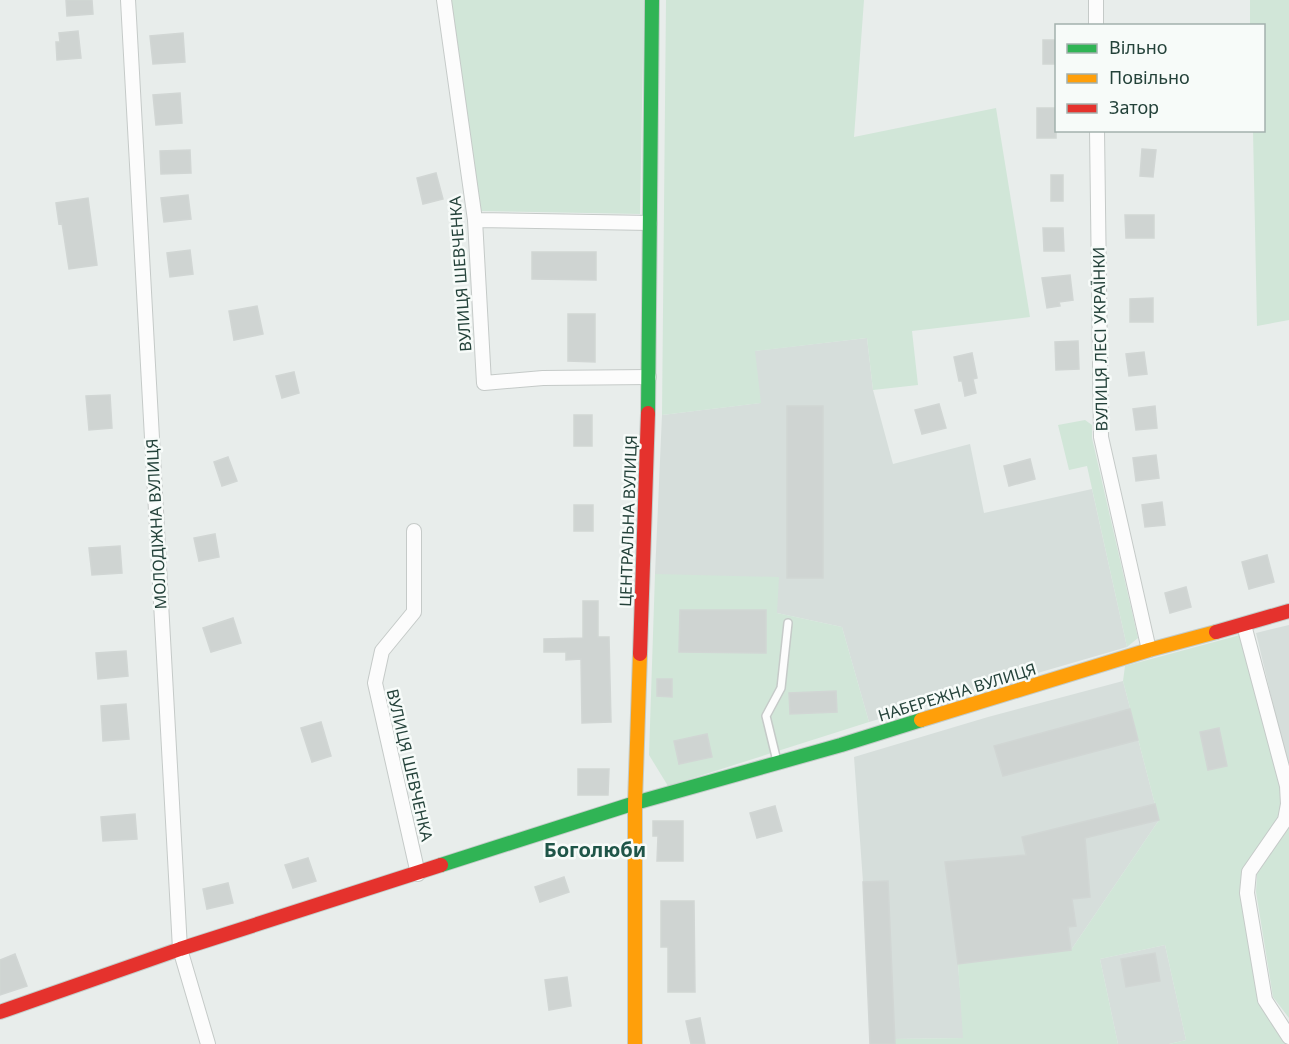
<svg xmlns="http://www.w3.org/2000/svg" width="1289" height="1044" font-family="'Noto Sans',sans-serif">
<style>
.built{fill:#d6dedb}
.green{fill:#d1e6d8}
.building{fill:#cfd4d2;stroke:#d1d6d4;stroke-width:1.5}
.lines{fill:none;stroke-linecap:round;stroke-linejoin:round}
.lane-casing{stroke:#c5cac8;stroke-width:10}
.street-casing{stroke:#c5cac8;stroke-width:16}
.fast-casing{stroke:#c3cbc8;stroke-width:16}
.slow-casing{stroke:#c3cbc8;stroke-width:16}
.jam-casing{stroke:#c3cbc8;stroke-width:16}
.lane{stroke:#fcfcfc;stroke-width:7}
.street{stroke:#fcfcfc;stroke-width:14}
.fast{stroke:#30b455;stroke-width:14}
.slow{stroke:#ff9f0a;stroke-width:14}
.jam{stroke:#e5322d;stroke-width:14}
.labels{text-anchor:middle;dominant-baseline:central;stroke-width:5;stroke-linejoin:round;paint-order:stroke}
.street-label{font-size:16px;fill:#24423a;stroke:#f7fbf9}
.quarter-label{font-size:20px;font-weight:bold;fill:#1f5548;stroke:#f7fbf9}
</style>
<rect width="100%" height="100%" fill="#e8edeb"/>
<path class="built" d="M 867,338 L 873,390 L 893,464 L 970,444 L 984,513 L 1092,489 L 1127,647 L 869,722 L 842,627 L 777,613 L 655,574 L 662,415 L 760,403 L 754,351 Z
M 1289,625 L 1289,771 L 1256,633 Z
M 1123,681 L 1159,820 L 1071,950 L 958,964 L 964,1038 L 895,1039 L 895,1044 L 870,1044 L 863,882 L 854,757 L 988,717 Z
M 1165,945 L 1186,1040 L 1169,1044 L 1118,1044 L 1100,959 Z"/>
<path class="green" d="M 450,0 L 644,0 L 640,214 L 480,211 Z
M 666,0 L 864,0 L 854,137 L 996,108 L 1030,317 L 912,331 L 918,385 L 873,390 L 867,338 L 755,351 L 761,403 L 662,415 Z
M 1250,0 L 1289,0 L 1289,320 L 1257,326 L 1253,131 L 1264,130 L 1264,26 L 1250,25 Z
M 1085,420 L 1092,425 L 1092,438 L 1138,638 L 1127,647 L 1087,466 L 1069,470 L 1058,425 Z
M 655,574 L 779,577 L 777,613 L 842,627 L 869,722 L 668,786 L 649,755 Z
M 1240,635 L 1281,787 L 1283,804 L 1280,818 L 1243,869 L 1259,1002 L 1286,1044 L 1169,1044 L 1186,1040 L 1165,945 L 1100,959 L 1118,1044 L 895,1044 L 895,1039 L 963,1038 L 958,964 L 1071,950 L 1159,820 L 1123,681 L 1125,666 Z
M 1289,826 L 1289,1018 L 1273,997 L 1256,892 L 1257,874 Z"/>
<path class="building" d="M 66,0 L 92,0 L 93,14 L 67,16 Z
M 78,31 L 81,58 L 57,60 L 56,42 L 60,42 L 59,33 Z
M 183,33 L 185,62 L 153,64 L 150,36 Z
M 1043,40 L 1056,40 L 1056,64 L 1043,64 Z
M 180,93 L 182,123 L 156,125 L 153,95 Z
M 1037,108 L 1056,108 L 1056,138 L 1037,138 Z
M 1142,149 L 1156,150 L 1153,177 L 1140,176 Z
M 190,150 L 191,173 L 161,174 L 160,151 Z
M 436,173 L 443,199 L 423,204 L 417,178 Z
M 1051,175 L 1063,175 L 1063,201 L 1051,201 Z
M 188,195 L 191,219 L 164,222 L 161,198 Z
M 88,198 L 97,265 L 69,269 L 62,223 L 59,224 L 56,203 Z
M 1125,215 L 1154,215 L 1154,238 L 1126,238 Z
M 1043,228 L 1063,228 L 1064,251 L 1044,251 Z
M 190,250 L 193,274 L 170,277 L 167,253 Z
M 532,252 L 596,252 L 596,280 L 532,279 Z
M 1070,275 L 1073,300 L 1059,302 L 1060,306 L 1047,308 L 1042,278 Z
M 1153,298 L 1153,322 L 1130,322 L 1130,299 Z
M 257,306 L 263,334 L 234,340 L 229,311 Z
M 568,314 L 595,314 L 595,362 L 568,361 Z
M 1078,341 L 1079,369 L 1056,370 L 1055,342 Z
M 1144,352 L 1147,374 L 1129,376 L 1126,354 Z
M 972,353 L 977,378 L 973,379 L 976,393 L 965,396 L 962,381 L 959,381 L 954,357 Z
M 294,372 L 299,393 L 282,398 L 276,376 Z
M 110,395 L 112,428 L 89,430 L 86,396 Z
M 939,404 L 946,428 L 922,434 L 915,410 Z
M 787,406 L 823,406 L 823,578 L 787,578 Z
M 1155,406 L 1157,428 L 1136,430 L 1133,409 Z
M 574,415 L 592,415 L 592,446 L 574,446 Z
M 1156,455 L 1159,478 L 1136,481 L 1133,458 Z
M 228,457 L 237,481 L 222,486 L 214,462 Z
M 1030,459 L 1035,479 L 1009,486 L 1004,466 Z
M 1162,502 L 1165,525 L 1145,527 L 1142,505 Z
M 574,505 L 593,505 L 593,531 L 574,531 Z
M 215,534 L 219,557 L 199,561 L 194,538 Z
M 120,546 L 122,573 L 92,575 L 89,548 Z
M 1267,555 L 1274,582 L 1249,589 L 1242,562 Z
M 1186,587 L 1191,607 L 1170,613 L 1165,593 Z
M 583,601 L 598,601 L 598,637 L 609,637 L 611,722 L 582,723 L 581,659 L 566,660 L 566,652 L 544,652 L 544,639 L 583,638 Z
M 680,610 L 766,610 L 766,653 L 679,652 Z
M 233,618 L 241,643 L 211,652 L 203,628 Z
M 126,651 L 128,676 L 98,679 L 96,653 Z
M 657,679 L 672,679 L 672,697 L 657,696 Z
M 836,691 L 837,712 L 790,714 L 789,693 Z
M 126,704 L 129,739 L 103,741 L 101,706 Z
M 1130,709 L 1138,740 L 1003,776 L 994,746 Z
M 321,722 L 331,756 L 312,762 L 301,728 Z
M 1219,728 L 1227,766 L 1208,770 L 1200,732 Z
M 707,734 L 712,757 L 679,764 L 674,741 Z
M 578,769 L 609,769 L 608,795 L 578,795 Z
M 1155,804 L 1159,820 L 1085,838 L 1090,897 L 1072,899 L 1076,926 L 1068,927 L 1071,950 L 958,964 L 945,862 L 1026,855 L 1022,837 Z
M 775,806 L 782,831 L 757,838 L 750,813 Z
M 135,814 L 137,839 L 103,841 L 101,817 Z
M 653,821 L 683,821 L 683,861 L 657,861 L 658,836 L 653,836 Z
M 308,858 L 316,881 L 293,888 L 285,865 Z
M 564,877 L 569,892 L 540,902 L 535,887 Z
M 888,881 L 895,1044 L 870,1044 L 863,882 Z
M 228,883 L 233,903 L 207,909 L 203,889 Z
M 661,901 L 694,901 L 695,992 L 668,992 L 668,947 L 661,947 Z
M 1155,953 L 1160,981 L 1126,987 L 1121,959 Z
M 15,954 L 27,986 L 0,995 L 0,960 Z
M 567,977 L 571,1006 L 549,1010 L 545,980 Z
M 700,1018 L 705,1044 L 691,1044 L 686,1021 Z"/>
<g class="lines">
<g class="lane-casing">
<path id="lane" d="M 777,761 L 766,716 L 781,688 L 788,623"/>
</g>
<g class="street-casing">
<path id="street" d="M 128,0 L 180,949 L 208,1044
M 444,0 L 475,220 L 484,383 L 543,378 L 649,377
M 1096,0 L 1096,26
M 1097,130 L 1101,437 L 1149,650
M 475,220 L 650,223
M 414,531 L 414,612 L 382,651 L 375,683 L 418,874
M 1244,625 L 1287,786 L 1288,804 L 1285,820 L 1249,872 L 1247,893 L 1265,1000 L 1289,1037"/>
</g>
<g class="fast-casing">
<path id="fast" d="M 648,413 L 652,0
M 441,865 L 635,803 L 841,745 L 921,720"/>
</g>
<g class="slow-casing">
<path id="slow" d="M 921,720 L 1149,650 L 1216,632
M 635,1044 L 635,803 L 640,654"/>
</g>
<g class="jam-casing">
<path id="jam" d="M 1216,632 L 1289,611
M 640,654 L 648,413
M 0,1012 L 180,949 L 441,865"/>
</g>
<use href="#lane" class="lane"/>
<use href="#street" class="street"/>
<use href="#fast" class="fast"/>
<use href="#slow" class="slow"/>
<use href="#jam" class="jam"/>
</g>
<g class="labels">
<g class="street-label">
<text transform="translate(460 274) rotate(-94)">ВУЛИЦЯ ШЕВЧЕНКА</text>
<text transform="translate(1100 339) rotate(-91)">ВУЛИЦЯ ЛЕСІ УКРАЇНКИ</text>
<text transform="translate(628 521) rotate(-88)">ЦЕНТРАЛЬНА ВУЛИЦЯ</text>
<text transform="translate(156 524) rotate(-93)">МОЛОДІЖНА ВУЛИЦЯ</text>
<text transform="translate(957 692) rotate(-17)">НАБЕРЕЖНА ВУЛИЦЯ</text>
<text transform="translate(410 765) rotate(77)">ВУЛИЦЯ ШЕВЧЕНКА</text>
</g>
<g class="quarter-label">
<text x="595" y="849">Боголюби</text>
</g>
</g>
<rect x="1055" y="24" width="210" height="108" fill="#f7fbf9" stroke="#a3b1ad" stroke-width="1.5"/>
<rect x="1067" y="44" width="30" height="9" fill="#30b455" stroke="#a3b1ad" stroke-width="1.5"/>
<text x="1109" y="54" font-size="18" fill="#24423a">Вільно</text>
<rect x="1067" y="74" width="30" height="9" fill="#ff9f0a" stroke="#a3b1ad" stroke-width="1.5"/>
<text x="1109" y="84" font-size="18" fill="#24423a">Повільно</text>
<rect x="1067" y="104" width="30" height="9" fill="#e5322d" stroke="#a3b1ad" stroke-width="1.5"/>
<text x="1109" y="114" font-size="18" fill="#24423a">Затор</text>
</svg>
